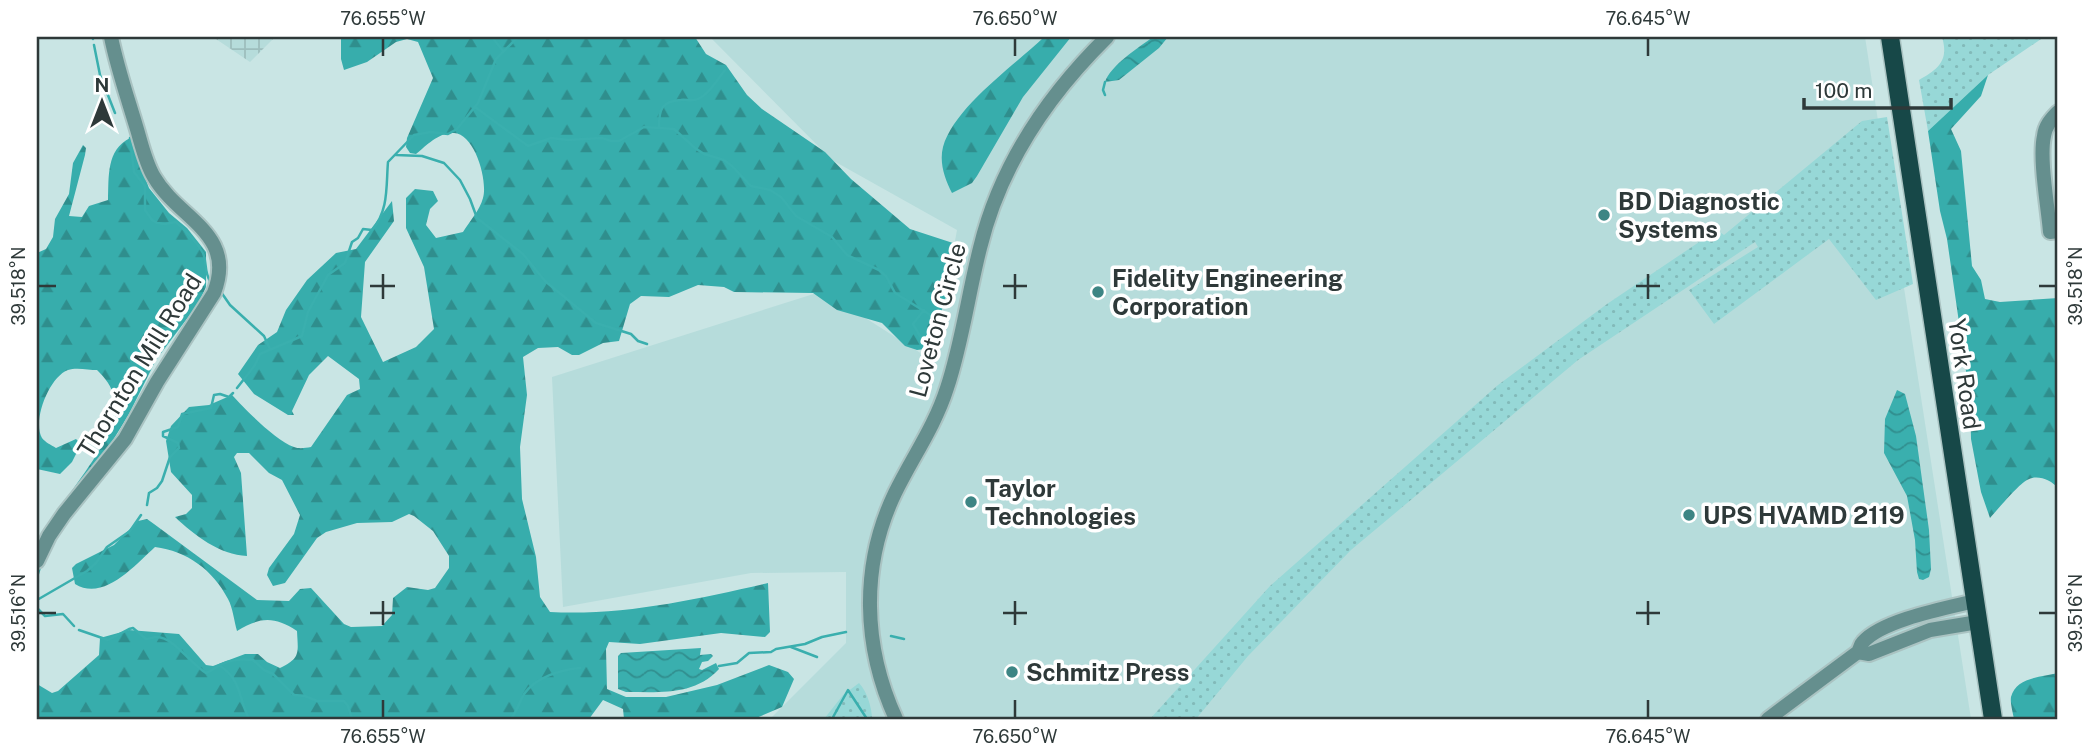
<svg xmlns="http://www.w3.org/2000/svg" width="2095" height="756" font-family="'Public Sans',sans-serif">
<style>
.built{fill:#b6dcdb}
.industrial{fill:url(#industrial-grid)}
.grass{fill:url(#grass-dots)}
.forest{fill:url(#forest-firs)}
.water{fill:url(#water-waves)}
.lines{fill:none;stroke-linecap:round;stroke-linejoin:round}
.stream{stroke:#3aafae;stroke-width:2.5}
.minor-casing{stroke:#aac3c2;stroke-width:18}
.major-casing{stroke:#aac3c2;stroke-width:21}
.minor{stroke:#658f8e;stroke-width:14}
.major{stroke:#174848;stroke-width:18}
.ticks{fill:none;stroke:#2e3939;stroke-width:2.5}
.poi-dot{fill:#3d8584;stroke:#fff;stroke-width:2.5}
.labels{text-anchor:middle;dominant-baseline:central;stroke-width:7;stroke-linejoin:round;paint-order:stroke}
.poi-label{font-size:24px;font-weight:bold;fill:#2e3939;stroke:#fff;text-anchor:start}
.street-label{font-size:24px;fill:#2e3939;stroke:#fff}
.neatline{fill:none;stroke:#2e3939;stroke-width:2.5}
.ticks-label{font-size:18px;text-anchor:middle;fill:#2e3939}
</style>
<defs>
<pattern id="industrial-grid" width="8" height="8" patternUnits="userSpaceOnUse" patternTransform="scale(1.75)"><rect width="8" height="8" fill="#b6dcdb"/><path d="M0 4h8M4 0v8" fill="none" stroke="#9dbebd"/></pattern>
<pattern id="grass-dots" width="8" height="8" patternUnits="userSpaceOnUse" patternTransform="scale(1.75)"><rect width="8" height="8" fill="#97d8d7"/><path d="M2 2h.1M6 6h.1" fill="none" stroke="#82bab9" stroke-width="1.8" stroke-linecap="round"/></pattern>
<pattern id="forest-firs" width="22" height="20" patternUnits="userSpaceOnUse" patternTransform="scale(1.75)"><rect width="22" height="20" fill="#37adac"/><path d="M5 1l3.5 6h-7zM16 11l3.5 6h-7z" fill="#2f8e8d"/></pattern>
<pattern id="water-waves" width="16" height="10" patternUnits="userSpaceOnUse" patternTransform="scale(1.75)"><rect width="16" height="10" fill="#3aafae"/><path d="M0 5q4-4 8 0t8 0" fill="none" stroke="#318f8f"/></pattern>
</defs>
<rect width="100%" height="100%" fill="#c9e5e4"/>
<path class="built" d="M 710,37 L 1865,37 L 1971,719 L 770,719 L 846,643 L 846,572 L 751,573 L 563,607 L 552,377 L 823,291 L 933,361 L 957,230 L 832,160 Z"/>
<path class="industrial" d="M 213,37 L 275,37 L 250,62 Z"/>
<path class="grass" d="M 1942,37 L 2044,37 L 1988,75 L 1928,131 L 1919,80 C 1939,69 1949,60 1942,37 Z
M 1887,117 L 1913,284 L 1876,300 L 1829,239 L 1714,324 L 1689,290 L 1758,247 L 1755,242 L 1578,360 L 1351,550 L 1248,656 L 1196,719 L 1150,719 L 1270,586 L 1498,385 L 1607,304 L 1717,230 L 1724,235 L 1862,121 Z
M 859,683 C 867,691 872,708 872,719 L 824,719 L 843,695 Z"/>
<path class="forest" d="M 341,37 L 695,37 L 706,54 L 726,65 L 747,95 L 762,109 L 825,152 L 851,179 L 910,229 L 956,244 L 952,274 L 933,342 L 925,349 L 917,350 L 905,346 L 882,323 L 837,310 L 813,293 L 734,292 L 724,287 L 698,285 L 669,297 L 641,296 L 630,304 L 619,341 L 603,343 L 579,355 L 572,355 L 558,347 L 538,348 L 523,357 L 527,395 L 520,447 L 522,499 L 536,557 L 540,597 L 550,612 C 623,616 697,599 768,583 L 770,632 L 765,637 L 721,633 L 640,644 L 609,642 L 606,649 L 607,689 L 626,697 L 666,697 L 717,685 L 769,665 L 788,672 L 794,679 L 782,707 L 754,719 L 624,719 L 623,709 L 603,700 L 589,719 L 37,719 L 37,684 L 52,693 L 58,691 L 99,655 L 100,638 L 129,630 L 179,634 L 206,665 L 213,666 L 245,654 L 258,654 L 267,662 L 280,668 C 301,658 298,653 297,631 C 274,616 260,617 237,631 C 234,621 233,608 228,599 C 213,570 187,551 155,547 C 135,565 104,602 75,584 L 72,568 L 76,564 L 114,545 L 138,521 L 147,519 L 154,524 L 257,600 L 289,601 L 300,589 L 311,588 L 344,624 L 351,627 L 382,626 L 392,615 L 393,598 L 407,587 L 428,590 L 435,588 L 449,568 L 449,556 L 433,531 L 414,516 L 409,514 L 392,522 L 357,523 L 326,532 L 317,538 L 285,583 L 273,586 L 267,575 L 269,568 L 294,534 L 300,515 L 282,480 L 269,473 L 249,453 L 237,453 L 234,457 L 241,473 L 247,556 C 220,555 194,535 175,517 L 186,514 L 192,508 L 192,495 L 171,472 L 166,441 L 171,426 L 189,407 L 209,405 L 232,395 C 246,410 275,440 294,447 C 299,449 305,448 311,447 L 347,395 L 360,389 L 359,379 L 328,356 L 309,375 L 292,411 L 294,415 L 288,415 L 254,394 L 238,374 L 258,345 L 277,332 L 286,310 L 307,280 L 336,253 L 356,249 L 392,201 L 394,221 L 365,262 L 361,317 L 383,362 L 416,347 L 434,329 L 424,267 L 406,228 L 406,198 L 415,189 L 433,191 L 438,201 L 430,209 L 426,225 L 436,238 L 463,232 C 469,222 480,210 483,198 C 488,181 475,134 454,133 C 439,132 427,145 416,154 L 410,153 L 406,147 L 407,138 L 433,78 L 418,42 L 407,39 L 396,42 L 367,62 L 344,70 L 341,59 Z
M 1044,37 L 1071,37 L 1023,97 L 977,176 L 972,183 L 952,193 C 945,179 939,163 943,147 C 954,107 1015,65 1044,37 Z
M 1988,75 L 1981,96 L 1951,129 L 1961,151 L 1972,266 L 1981,280 L 1985,299 L 2000,302 L 2058,298 L 2058,488 C 2051,480 2037,474 2027,480 C 2019,484 1997,510 1990,518 L 1981,492 L 1971,439 L 1970,399 L 1947,239 L 1940,211 L 1928,131 Z
M 130,138 L 149,188 L 169,213 L 187,228 L 206,252 L 206,287 L 198,304 L 156,360 L 129,414 L 107,450 L 78,489 L 67,498 C 84,472 120,430 114,398 C 112,386 105,378 97,370 C 89,370 76,367 68,370 C 49,377 32,421 42,438 C 45,442 51,445 56,448 L 76,439 L 81,444 L 72,462 L 60,474 L 37,469 L 37,253 L 46,249 L 53,237 L 55,219 L 69,194 L 73,163 L 83,145 L 86,148 L 85,155 L 69,216 L 82,217 L 89,206 L 108,200 C 109,177 106,150 130,138 Z
M 2058,673 L 2058,719 L 2014,719 C 2013,713 2010,703 2011,697 C 2016,677 2042,677 2058,673 Z"/>
<path class="water" d="M 1153,37 L 1168,37 L 1159,48 L 1119,80 L 1105,82 C 1110,66 1139,47 1153,37 Z
M 1897,390 L 1905,394 L 1916,436 L 1929,530 L 1931,569 L 1929,577 L 1923,580 L 1919,579 L 1917,572 L 1915,540 L 1907,496 L 1884,453 L 1885,419 Z
M 701,648 L 700,655 L 711,654 L 713,656 L 708,661 L 702,662 L 699,669 L 702,670 L 716,663 L 719,669 C 694,696 660,692 626,692 L 618,689 L 618,656 L 621,653 Z"/>
<g class="lines">
<path class="stream" d="M 92,37 L 93,39
M 492,37 L 503,51
M 94,45 L 100,75 L 115,113
M 1105,95 L 1103,90 L 1105,82
M 475,107 L 528,146 L 551,138 L 568,140 L 602,138 L 611,141 L 619,141 L 644,127 L 674,129 L 695,148 L 704,154 L 724,160 L 732,166 L 751,186 L 770,190 L 781,197 L 796,216 L 832,237 L 847,255 L 879,270 L 886,276 L 895,293 L 932,316
M 659,126 C 659,109 662,101 681,100 C 686,99 692,102 698,99 C 709,94 717,80 725,70
M 130,138 L 134,172 L 145,186 L 145,210 L 152,220 L 157,223 L 165,224 L 176,222 C 185,230 197,242 203,253 C 207,262 204,272 210,281
M 396,155 L 422,156 L 444,163 L 460,180 L 470,199 L 477,218 L 523,254 L 545,281 L 596,323 L 631,334 L 638,341 L 647,344
M 221,292 L 230,305 L 264,336 L 270,349
M 924,310 L 913,324 L 931,355
M 237,388 L 255,365 L 260,354 L 302,336 L 308,312 L 328,275 L 345,263 L 352,242 L 358,238 L 363,229 L 372,230 C 389,211 386,185 388,162 L 414,135 L 431,132 L 448,134 L 457,129 L 478,103 L 496,59 L 518,37
M 147,505 L 149,493 L 157,488 L 162,481 L 170,457 L 179,448 L 178,443 L 163,436 L 163,432 L 178,427 L 182,414 L 211,408 L 214,395 L 220,394 L 229,397 L 233,393
M 37,577 L 41,564
M 37,600 L 87,571 L 96,563 L 107,547 L 130,531 L 141,515
M 37,608 L 45,616 L 63,614 L 74,626
M 79,630 L 108,640 L 129,629 L 133,628 L 146,639 C 149,639 153,637 157,637 C 173,637 191,664 206,673 C 213,671 216,666 222,664 C 231,660 243,659 253,660 L 264,670 L 273,674 L 294,695 L 305,696 L 317,701 L 344,701 L 348,706 L 352,719
M 891,636 L 904,639
M 791,647 L 817,657
M 220,666 C 241,679 239,699 249,719
M 719,666 L 737,663 L 749,653 L 771,652 L 776,649 L 805,644 L 822,637 L 846,632
M 511,719 C 517,711 519,703 524,694 C 536,677 560,670 580,668
M 832,719 L 848,690 L 867,719"/>
<g class="minor-casing">
<path id="minor" d="M 2058,112 C 2051,119 2045,126 2044,136 C 2039,159 2048,207 2050,232 L 2058,231
M 37,561 L 49,536 L 64,514 L 125,439 L 157,382 L 214,293 C 237,233 179,220 154,177 C 145,162 141,142 136,126 C 127,96 117,67 111,37
M 1975,601 C 1946,608 1882,620 1863,642 C 1860,645 1860,649 1858,652 L 1869,654 L 1930,630 L 1978,622
M 896,719 C 863,647 860,566 895,493 C 912,458 935,426 947,388 C 962,343 968,295 980,248 C 1000,166 1047,96 1107,37
M 1768,719 L 1858,652"/>
</g>
<g class="major-casing">
<path id="major" d="M 1890,37 L 1993,719"/>
</g>
<use href="#minor" class="minor"/>
<use href="#major" class="major"/>
</g>
<path class="ticks" d="M 383,38 L 383,56M 1015,38 L 1015,56M 1648,38 L 1648,56M 383,274 L 383,299M 1015,274 L 1015,299M 1648,274 L 1648,299M 38,286 L 56,286M 370,286 L 395,286M 1003,286 L 1027,286M 1636,286 L 1660,286M 2039,286 L 2056,286M 383,601 L 383,625M 1015,601 L 1015,625M 1648,601 L 1648,625M 38,613 L 56,613M 370,613 L 395,613M 1003,613 L 1027,613M 1636,613 L 1660,613M 2039,613 L 2056,613M 383,700 L 383,718M 1015,700 L 1015,718M 1648,700 L 1648,718"/>
<g class="poi-dot">
<circle cx="1604" cy="215" r="7"/>
<circle cx="1098" cy="292" r="7"/>
<circle cx="971" cy="502" r="7"/>
<circle cx="1689" cy="515" r="7"/>
<circle cx="1012" cy="672" r="7"/>
</g>
<g class="labels">
<g class="poi-label">
<text x="1618" y="201">BD Diagnostic<tspan x="1618" dy="28">Systems</tspan></text>
<text x="1112" y="278">Fidelity Engineering<tspan x="1112" dy="28">Corporation</tspan></text>
<text x="985" y="488">Taylor<tspan x="985" dy="28">Technologies</tspan></text>
<text x="1703" y="515">UPS HVAMD 2119</text>
<text x="1026" y="672">Schmitz Press</text>
</g>
<g class="street-label">
<text transform="translate(937 320) rotate(-75)">Loveton Circle</text>
<text transform="translate(139 365) rotate(-58)">Thornton Mill Road</text>
<text transform="translate(1965 374) rotate(82)">York Road</text>
</g>
</g>
<rect width="2095" height="756" fill="none" stroke="#ffffff" stroke-width="77"/>
<g transform="translate(102 102)" stroke="#ffffff" stroke-width="5" paint-order="stroke">
<path d="M0-5L12 26L0 18L-12 26Z" fill="#2e3939"/>
<text y="-10" font-size="19" font-weight="bold" text-anchor="middle" fill="#2e3939">N</text>
</g>
<path d="M1804 98v10h147v-10" fill="none" stroke="#2e3939" stroke-width="3.5"/>
<text x="1815" y="98" font-size="21" fill="#2e3939" stroke="#ffffff" stroke-width="5" paint-order="stroke">100 m</text>
<rect x="38" y="38" width="2018" height="680" class="neatline"/>
<g class="ticks-label">
<text x="383" y="25">76.655°W</text>
<text x="1015" y="25">76.650°W</text>
<text x="1648" y="25">76.645°W</text>
<text transform="translate(19 286) rotate(-90)" y="6">39.518°N</text>
<text transform="translate(2076 286) rotate(-90)" y="6">39.518°N</text>
<text transform="translate(19 613) rotate(-90)" y="6">39.516°N</text>
<text transform="translate(2076 613) rotate(-90)" y="6">39.516°N</text>
<text x="383" y="743">76.655°W</text>
<text x="1015" y="743">76.650°W</text>
<text x="1648" y="743">76.645°W</text>
</g>
</svg>
